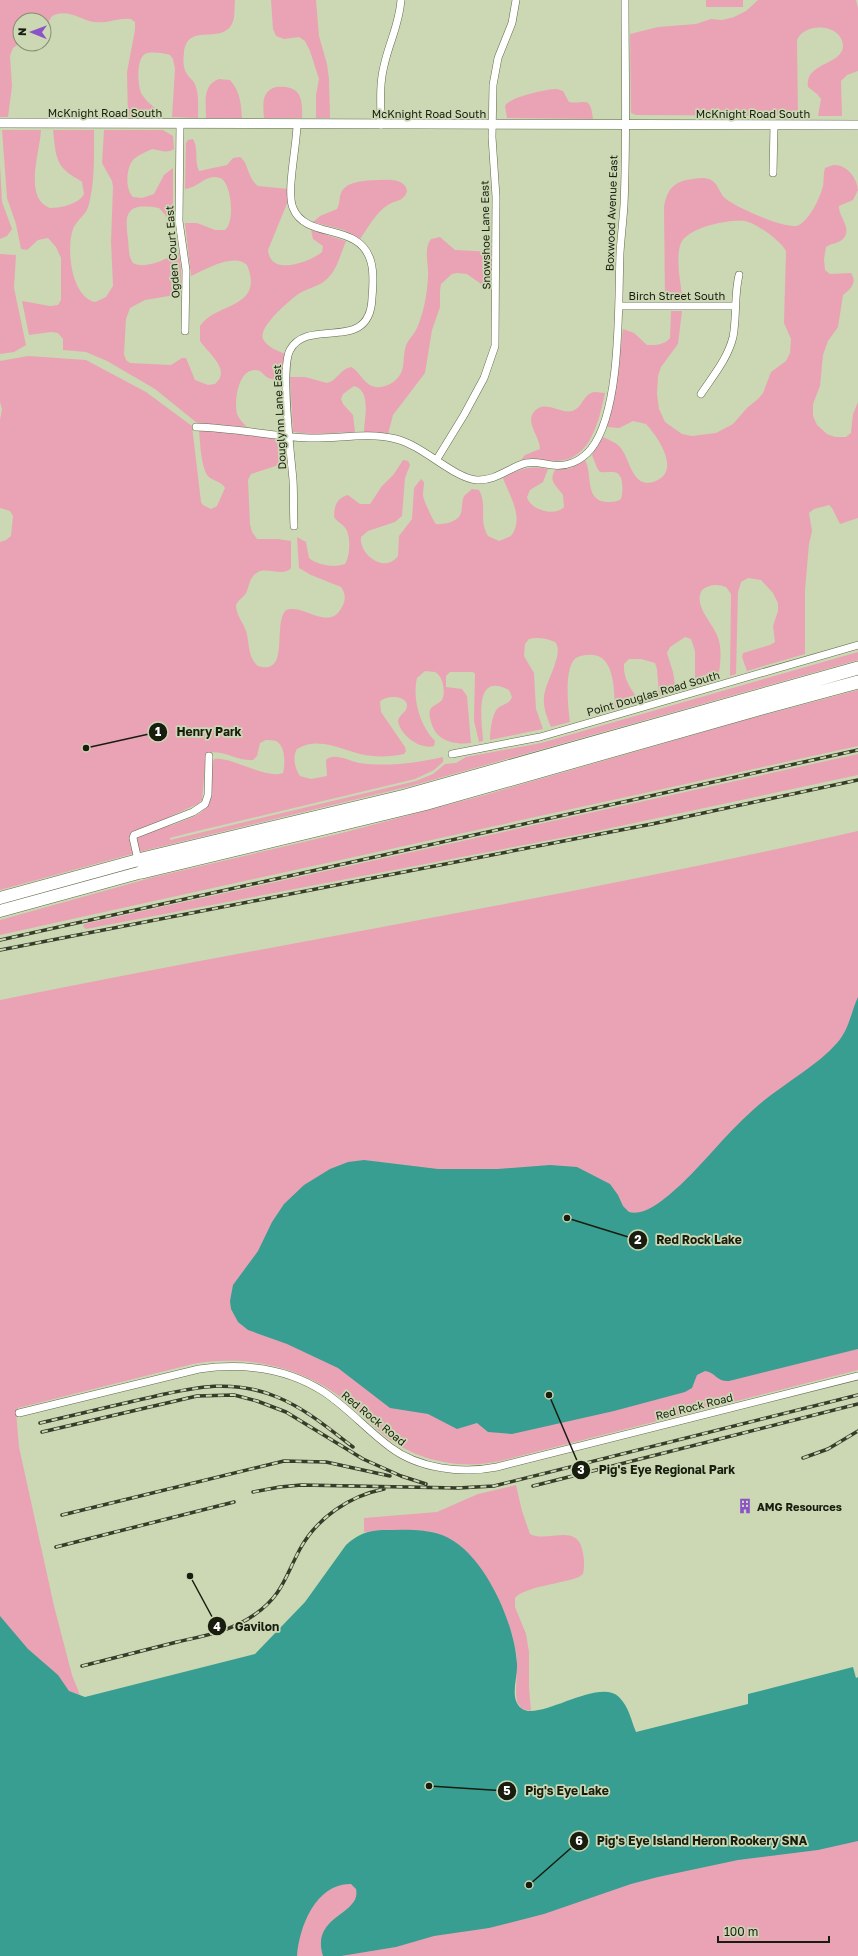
<svg xmlns="http://www.w3.org/2000/svg" width="858" height="1956" font-family="'Golos Text',sans-serif">
<style>
.green{fill:#eaa3b5;fill-rule:evenodd}
.water{fill:#389e91}
.lines{fill:none;stroke-linecap:round;stroke-linejoin:round}
.minor-casing{stroke:#5f6a49;stroke-width:8}
.tertiary-casing{stroke:#5f6a49;stroke-width:10}
.trunk-casing{stroke:#5f6a49;stroke-width:13}
.motorway-casing{stroke:#5f6a49;stroke-width:14}
.minor{stroke:#fff;stroke-width:7}
.tertiary{stroke:#fff;stroke-width:9}
.trunk{stroke:#fff;stroke-width:12}
.motorway{stroke:#fff;stroke-width:13}
.rail-casing{stroke:#363c2a;stroke-width:3.5}
.rail{stroke:#cbd8b3;stroke-width:2;stroke-dasharray:6;stroke-linecap:butt}
.labels{text-anchor:middle;dominant-baseline:central;stroke-width:3.5;stroke-linejoin:round;paint-order:stroke}
.street-label{font-size:11px;fill:#181d0f;stroke:#cbd8b3}
.poi-label{font-size:11px;font-weight:bold;fill:#181d0f;stroke:#cbd8b3;text-anchor:start}
.leader{fill:none;stroke:#181d0f;stroke-width:1.5}
.callout-dot{fill:#181d0f;stroke:#cbd8b3;stroke-width:1.5}
.mark-label{font-size:12px;text-anchor:middle;font-weight:bold;fill:#fff}
.callout-label{font-size:12px;text-anchor:middle;font-weight:bold;fill:#181d0f;stroke:#cbd8b3;stroke-width:3.5;stroke-linejoin:round;paint-order:stroke}
</style>
<rect width="100%" height="100%" fill="#cbd8b3"/>
<path class="green" d="M 0,0 L 235,0 C 234,8 236,20 230,27 C 217,43 187,23 184,53 C 183,59 183,69 187,74 C 190,79 195,81 196,87 C 199,96 198,108 198,118 L 172,117 L 175,69 L 173,59 L 170,55 C 164,53 150,51 145,54 C 136,59 137,89 143,96 C 149,105 157,107 161,117 L 128,117 L 127,72 L 135,30 L 135,22 L 131,19 C 120,17 107,24 94,22 C 80,20 68,8 52,16 L 44,30 L 44,20 L 20,20 L 20,43 L 13,48 L 10,56 L 12,86 L 8,117 L 0,117 Z
M 271,0 L 316,0 L 319,36 L 327,64 L 329,79 L 330,118 L 316,118 L 316,95 L 319,79 L 310,51 L 305,41 L 299,37 L 284,39 L 276,36 L 273,29 Z
M 706,0 L 743,0 L 743,7 L 706,7 Z
M 758,0 L 856,0 L 858,8 L 858,71 L 847,75 L 841,81 L 842,116 L 818,116 L 821,99 L 817,94 L 808,87 C 804,62 844,65 843,45 C 841,23 804,22 797,40 L 798,116 L 636,115 L 631,113 L 630,34 L 658,27 L 696,24 L 711,19 L 722,20 L 734,17 L 746,11 Z
M 219,79 L 230,80 C 240,91 241,103 242,118 L 206,118 C 206,102 202,85 219,79 Z
M 276,87 C 300,85 303,97 302,118 L 264,118 C 263,105 261,91 276,87 Z
M 557,89 L 563,91 L 569,102 C 585,105 590,94 593,119 L 507,118 L 505,106 C 509,97 547,89 557,89 Z
M 2,130 L 41,130 C 40,152 23,198 50,208 C 61,208 79,204 84,194 L 82,182 C 77,178 71,176 66,171 C 54,161 55,144 53,130 L 94,130 C 94,155 95,180 89,204 C 87,215 77,219 73,229 C 66,248 71,297 95,302 L 106,297 L 113,286 L 111,241 L 113,187 L 112,181 L 102,163 L 104,130 L 163,130 L 173,136 L 174,149 C 166,154 161,150 152,149 C 146,152 138,155 133,160 C 126,168 125,190 133,197 L 142,198 L 154,194 L 164,175 L 173,168 L 173,220 L 169,219 L 159,208 C 128,203 124,211 128,239 C 129,248 128,256 133,263 C 147,270 166,258 179,253 L 181,269 L 181,294 L 145,300 L 130,308 L 126,319 L 124,354 L 126,360 L 130,363 L 171,365 L 182,358 L 186,358 L 195,380 L 208,385 L 215,384 C 232,370 208,353 200,341 L 200,326 C 216,302 265,309 247,265 C 234,252 204,270 191,276 L 185,223 L 197,223 L 215,230 L 225,230 C 235,223 232,182 220,178 C 206,173 200,187 185,189 L 186,143 L 188,140 L 193,139 C 199,149 194,161 199,171 L 227,165 L 233,158 L 240,157 C 249,163 247,178 258,186 L 288,189 L 288,201 L 268,250 C 270,277 310,262 322,252 L 323,246 L 313,239 L 311,230 L 346,241 C 341,253 337,270 327,279 C 319,287 306,288 297,295 C 289,301 258,327 263,339 C 267,347 278,351 285,354 L 284,379 C 279,379 273,380 268,378 C 263,375 262,370 255,370 C 238,370 234,401 237,414 C 239,419 243,423 247,427 L 197,423 L 155,389 L 107,361 L 86,352 L 63,350 L 63,339 L 58,333 L 51,332 L 29,335 L 22,301 L 50,306 L 58,305 L 61,300 L 61,258 L 56,247 L 48,238 L 38,240 L 27,250 L 21,249 L 16,224 L 7,198 Z
M 0,164 L 2,202 L 12,229 L 7,236 L 0,239 Z
M 833,165 C 846,164 857,177 858,190 L 853,200 L 839,206 C 838,217 853,228 843,239 C 838,244 831,243 826,247 L 824,259 L 825,270 L 830,274 L 851,273 C 858,283 850,289 843,295 L 838,327 L 828,341 L 823,355 L 820,386 L 813,404 L 813,416 L 817,425 L 827,434 L 835,437 L 846,437 L 851,433 L 853,414 L 858,402 L 858,518 L 840,524 L 832,508 L 829,505 L 814,509 L 809,513 L 812,531 L 809,544 L 805,590 L 805,654 L 747,671 L 742,657 L 743,653 L 770,645 L 775,642 L 773,626 L 778,611 L 778,603 L 773,593 L 761,580 L 748,578 L 741,582 L 738,592 L 736,674 L 730,676 L 731,594 L 726,587 C 718,584 709,584 702,590 C 692,607 716,625 719,641 C 722,653 720,667 718,679 L 695,686 L 695,651 L 691,639 L 685,637 L 670,647 L 667,653 L 673,672 L 676,691 L 659,696 L 657,669 L 655,663 L 641,659 L 629,659 L 624,664 C 623,679 631,690 640,701 L 615,709 C 614,690 615,652 588,655 C 582,655 574,657 572,663 C 565,676 568,707 570,722 L 551,727 C 547,717 543,708 544,697 C 545,682 565,653 555,642 C 546,638 538,637 529,639 L 525,644 L 524,656 L 534,673 L 536,709 L 543,729 L 490,740 C 490,731 492,715 497,709 C 502,704 509,705 512,697 L 509,690 C 473,671 482,720 483,741 L 479,742 L 474,721 L 475,674 L 473,672 L 450,672 L 446,676 L 446,687 L 462,689 L 467,696 L 471,743 C 454,745 436,741 431,722 C 430,718 429,714 430,710 C 432,705 439,704 442,700 C 446,692 443,676 435,672 L 425,671 L 417,678 C 412,699 420,726 435,741 L 434,746 C 420,750 400,735 398,721 C 399,714 407,713 407,705 C 406,695 385,695 380,702 L 381,712 L 405,747 L 406,751 L 404,754 C 395,756 383,757 373,756 C 349,755 321,734 297,749 C 292,757 295,769 300,776 L 311,779 L 327,776 L 326,760 C 333,752 350,761 359,763 C 386,767 417,763 443,757 L 443,762 L 434,770 L 415,779 L 185,834 L 170,838 L 170,840 L 416,781 L 433,774 L 445,764 L 456,763 L 466,757 L 541,743 L 858,652 L 858,660 L 411,786 L 143,851 L 0,890 L 0,542 L 6,540 L 11,536 L 13,516 L 10,511 L 0,508 L 0,420 L 2,409 L 0,402 L 0,361 L 28,356 L 86,360 L 146,392 L 192,426 L 201,502 L 203,505 L 211,509 L 217,506 L 225,488 C 222,482 214,481 209,477 C 201,470 200,441 199,430 L 220,430 L 286,439 L 288,462 L 251,474 L 248,480 L 250,524 L 252,532 L 257,539 L 278,539 L 291,541 L 291,568 C 284,577 267,567 258,572 C 249,577 250,585 246,593 C 243,598 238,600 236,605 C 236,615 243,622 246,631 C 250,643 247,657 258,666 C 291,676 272,624 286,610 C 304,603 330,634 343,605 C 346,599 345,592 341,587 L 311,575 L 299,568 L 297,537 L 306,542 L 309,558 C 317,565 334,568 345,564 C 350,557 351,537 346,529 C 343,524 337,522 334,517 C 334,506 337,498 348,495 L 360,504 L 370,504 L 382,486 L 394,474 L 403,460 L 408,461 L 410,465 L 405,478 L 402,516 L 395,522 L 368,531 L 361,537 C 359,555 385,574 398,556 L 399,536 L 412,519 L 414,488 L 421,479 L 424,482 C 424,486 423,491 423,495 C 423,499 433,521 436,524 C 443,525 457,522 460,515 C 463,510 461,502 464,496 L 472,489 L 479,490 C 488,506 478,520 488,536 L 499,541 L 511,536 C 525,518 509,495 503,478 C 519,469 530,465 548,469 L 543,482 L 530,490 L 527,497 C 530,510 555,517 564,507 L 563,495 C 557,486 548,482 555,470 L 571,468 L 585,460 C 593,474 584,500 606,502 C 611,502 617,502 621,499 C 623,493 624,477 617,473 C 613,471 605,473 600,472 L 597,468 L 592,455 L 603,437 C 609,440 615,442 619,446 C 629,456 630,477 643,482 C 649,484 654,482 658,480 C 680,468 657,436 646,424 L 633,421 L 619,428 L 607,427 L 616,386 L 623,329 L 634,333 L 647,345 C 655,345 665,345 670,338 L 671,311 L 682,311 L 678,344 L 661,367 L 658,376 L 657,394 L 659,409 L 665,422 L 682,434 L 692,436 L 716,433 L 733,424 L 747,408 L 759,398 L 763,393 L 771,372 L 786,361 L 790,353 L 791,339 L 784,323 L 786,251 C 781,241 756,223 745,221 C 729,219 688,227 681,243 C 675,257 681,286 683,301 L 665,301 L 664,207 C 667,189 674,181 693,179 C 699,178 705,177 711,180 C 719,184 719,194 726,199 C 736,207 788,231 799,225 C 810,219 820,198 823,186 C 824,180 823,174 825,168 ZM 266,740 C 269,740 273,740 276,741 C 286,746 285,765 283,773 C 266,780 232,756 214,759 C 211,765 212,774 212,780 C 212,815 199,814 170,826 L 171,816 L 198,804 L 202,800 L 206,753 C 224,749 236,761 253,760 L 257,756 L 260,743 Z
M 375,180 C 386,180 405,177 407,191 C 404,202 395,200 388,205 C 376,212 368,228 360,239 L 344,230 L 313,222 L 320,216 L 337,209 C 340,204 339,198 341,193 C 346,181 364,181 375,180 Z
M 440,237 L 455,250 L 493,252 L 493,285 L 481,284 L 467,274 L 457,273 L 452,274 L 441,284 L 440,291 L 440,307 L 432,330 L 425,373 L 393,415 L 388,434 L 364,432 C 364,419 372,391 354,386 L 343,394 L 341,399 L 343,404 L 353,415 L 355,432 L 313,434 L 293,432 L 290,377 L 305,377 L 327,383 C 337,381 340,369 351,367 C 360,371 363,385 376,387 C 380,388 384,386 388,385 C 410,374 400,359 407,343 C 410,338 415,333 417,328 C 424,312 427,294 428,277 C 429,265 423,249 431,239 Z
M 0,254 L 16,255 L 14,288 L 26,345 L 14,352 L 0,354 Z
M 595,392 L 605,393 C 599,420 591,460 557,461 C 544,461 534,456 521,460 L 525,455 L 540,449 C 540,437 526,424 533,413 C 544,398 559,414 572,411 C 583,408 583,393 595,392 Z
M 858,690 L 858,746 L 0,935 L 0,920 L 154,877 L 342,833 L 485,795 L 745,720 Z
M 858,754 L 858,775 L 597,831 L 86,929 L 83,927 L 84,924 Z
M 858,831 L 858,1370 L 500,1461 C 461,1470 417,1461 385,1436 C 366,1420 349,1401 327,1388 C 287,1363 239,1356 193,1364 L 18,1408 L 16,1412 L 19,1447 L 54,1606 L 72,1675 L 80,1695 L 73,1693 L 97,1811 L 858,1751 L 858,1956 L 0,1956 L 0,1000 C 286,942 574,896 858,831 Z
M 516,1485 L 522,1511 L 530,1534 C 547,1543 576,1523 582,1549 C 584,1557 585,1565 583,1574 L 579,1577 C 565,1583 523,1587 515,1598 L 515,1607 L 526,1634 L 529,1652 L 529,1687 L 531,1711 L 522,1709 L 517,1702 L 516,1695 L 517,1657 L 512,1634 L 498,1599 L 433,1532 L 400,1530 L 364,1532 L 364,1518 L 437,1512 L 478,1494 Z"/>
<path class="water" d="M 858,997 L 858,1349 L 729,1381 C 717,1382 715,1372 705,1371 L 697,1375 L 692,1388 L 685,1392 L 614,1411 L 512,1434 L 488,1432 L 477,1423 L 457,1429 L 428,1414 L 390,1408 L 338,1368 L 287,1344 L 248,1330 L 238,1322 L 231,1309 L 230,1301 L 233,1285 L 258,1251 L 272,1222 L 284,1204 L 304,1185 L 330,1169 L 348,1162 L 364,1160 L 438,1169 L 498,1169 L 550,1165 L 577,1167 L 610,1184 L 618,1195 L 623,1206 L 629,1212 C 643,1216 659,1203 669,1195 C 700,1169 723,1136 754,1109 C 779,1086 815,1068 837,1043 C 849,1030 851,1012 858,997 Z
M 382,1530 C 401,1530 423,1528 442,1535 C 483,1550 515,1623 517,1664 C 518,1677 509,1698 521,1708 C 538,1723 598,1677 619,1697 C 629,1707 631,1720 636,1732 L 748,1704 L 748,1694 L 853,1667 L 856,1678 L 858,1677 L 858,1841 L 818,1850 L 738,1860 L 658,1877 L 631,1884 L 544,1914 L 489,1928 L 434,1936 L 396,1947 L 341,1956 L 323,1956 C 310,1915 362,1915 356,1889 L 351,1884 C 316,1883 299,1927 297,1956 L 0,1956 L 0,1616 L 28,1649 L 58,1675 L 69,1691 L 85,1697 L 255,1654 L 305,1602 L 346,1545 C 358,1534 367,1531 382,1530 Z"/>
<g class="lines">
<g class="minor-casing">
<path id="minor" d="M 180,124 L 179,221 L 186,270 L 185,331
M 381,125 C 381,105 379,85 384,66 C 389,42 399,26 401,0
M 773,173 L 774,125
M 620,306 L 735,306
M 701,394 C 713,376 728,358 733,337 C 737,316 734,295 739,275
M 196,427 C 234,428 271,436 309,438 C 338,439 367,432 396,439 C 424,446 453,478 477,480 C 496,481 510,467 526,463 C 536,461 543,464 552,465 C 567,467 581,461 591,449 C 622,410 618,302 620,253 C 621,237 623,221 624,205 C 627,137 625,68 625,0
M 437,459 L 464,415 L 484,378 L 495,346 L 496,197 L 492,137 L 493,85 L 498,58 L 512,23 L 516,0
M 294,526 C 293,510 294,495 293,480 C 291,456 280,368 290,350 C 308,316 370,355 372,298 C 373,287 374,273 371,262 C 360,221 306,241 293,208 C 286,192 297,145 297,124
M 452,754 L 540,737 L 858,645
M 138,860 L 133,838 L 134,835 L 193,812 L 205,804 L 208,795 L 209,756
M 19,1413 L 199,1369 C 242,1363 287,1368 324,1392 C 348,1408 367,1430 390,1447 C 419,1469 462,1474 497,1467 L 858,1376"/>
</g>
<g class="tertiary-casing">
<path id="tertiary" d="M 0,123 L 858,125"/>
</g>
<g class="trunk-casing">
<path id="trunk" d="M 0,898 L 138,860
M 0,911 L 142,872"/>
</g>
<g class="motorway-casing">
<path id="motorway" d="M 138,860 L 405,796 L 858,668
M 142,872 L 424,804 L 762,708 L 858,682"/>
</g>
<use href="#minor" class="minor"/>
<use href="#tertiary" class="tertiary"/>
<use href="#trunk" class="trunk"/>
<use href="#motorway" class="motorway"/>
<g class="rail-casing">
<path id="rail" d="M 0,940 L 858,750
M 0,950 L 652,824 L 858,780
M 40,1423 C 71,1416 103,1408 134,1401 C 185,1390 227,1376 277,1397 C 306,1409 328,1428 353,1447
M 42,1432 L 197,1396 L 234,1395 L 257,1401 L 286,1412 L 363,1459 L 401,1476 L 426,1484
M 803,1458 L 828,1449 L 858,1431
M 533,1486 L 858,1404
M 253,1492 L 280,1487 L 301,1485 L 458,1488 L 494,1486 L 858,1395
M 62,1515 L 284,1461 L 326,1462 L 390,1476
M 56,1547 L 234,1502
M 82,1666 C 114,1658 145,1650 177,1642 C 203,1636 232,1631 254,1615 C 282,1596 285,1577 300,1549 C 317,1518 349,1496 384,1489"/>
</g>
<use href="#rail" class="rail"/>
</g>
<defs>
<g id="building-bare" transform="scale(1.2)"><path d="M-4-6H4V6H1V3H-1V6H-4ZM-2.5-4.3h1.7v1.8h-1.7ZM.8-4.3h1.7v1.8H.8ZM-2.5-1h1.7V.8h-1.7ZM.8-1h1.7V.8H.8Z" fill="#8b52c9" stroke="#cbd8b3" stroke-width="2.5" paint-order="stroke"/></g>
</defs>
<g fill-rule="evenodd">
<use href="#building-bare" x="745" y="1506"/>
</g>
<g class="labels">
<g class="street-label">
<text x="105" y="112">McKnight Road South</text>
<text x="429" y="113">McKnight Road South</text>
<text x="753" y="113">McKnight Road South</text>
<text transform="translate(611 213) rotate(-88)">Boxwood Avenue East</text>
<text transform="translate(485 235) rotate(-91)">Snowshoe Lane East</text>
<text transform="translate(172 252) rotate(-94)">Ogden Court East</text>
<text x="677" y="295">Birch Street South</text>
<text transform="translate(279 417) rotate(-93)">Douglynn Lane East</text>
<text transform="translate(653 693) rotate(-16)">Point Douglas Road South</text>
<text transform="translate(694 1406) rotate(-14)">Red Rock Road</text>
<text transform="translate(374 1418) rotate(39)">Red Rock Road</text>
</g>
<g class="poi-label">
<text x="757" y="1506">AMG Resources</text>
</g>
</g>
<path class="leader" d="M86 748L158 732M567 1218L638 1240M549 1395L581 1470M190 1576L217 1626M429 1786L507 1791M529 1885L579 1841"/>
<g class="callout-dot">
<circle cx="86" cy="748" r="4"/>
<circle cx="567" cy="1218" r="4"/>
<circle cx="549" cy="1395" r="4"/>
<circle cx="190" cy="1576" r="4"/>
<circle cx="429" cy="1786" r="4"/>
<circle cx="529" cy="1885" r="4"/>
<circle cx="158" cy="732" r="10"/>
<circle cx="638" cy="1240" r="10"/>
<circle cx="581" cy="1470" r="10"/>
<circle cx="217" cy="1626" r="10"/>
<circle cx="507" cy="1791" r="10"/>
<circle cx="579" cy="1841" r="10"/>
</g>
<g class="mark-label">
<text x="158" y="736">1</text>
<text x="638" y="1244">2</text>
<text x="581" y="1474">3</text>
<text x="217" y="1631">4</text>
<text x="507" y="1795">5</text>
<text x="579" y="1845">6</text>
</g>
<g class="callout-label">
<text x="209" y="736">Henry Park</text>
<text x="699" y="1244">Red Rock Lake</text>
<text x="667" y="1474">Pig's Eye Regional Park</text>
<text x="257" y="1631">Gavilon</text>
<text x="567" y="1795">Pig's Eye Lake</text>
<text x="702" y="1845">Pig's Eye Island Heron Rookery SNA</text>
</g>
<g transform="translate(32 32) rotate(271)"><circle r="19" fill="#cbd8b3" stroke="#838d71"/>
<path d="M0-3L7 15L0 10L-7 15Z" fill="#8b52c9"/>
<text y="-6" font-size="11" font-weight="bold" text-anchor="middle" fill="#181d0f">N</text>
</g>
<path d="M718 1936v6h111v-6" fill="none" stroke="#181d0f" stroke-width="2"/>
<text x="724" y="1936" font-size="12" fill="#181d0f" stroke="#cbd8b3" stroke-width="3" paint-order="stroke">100 m</text>
</svg>
